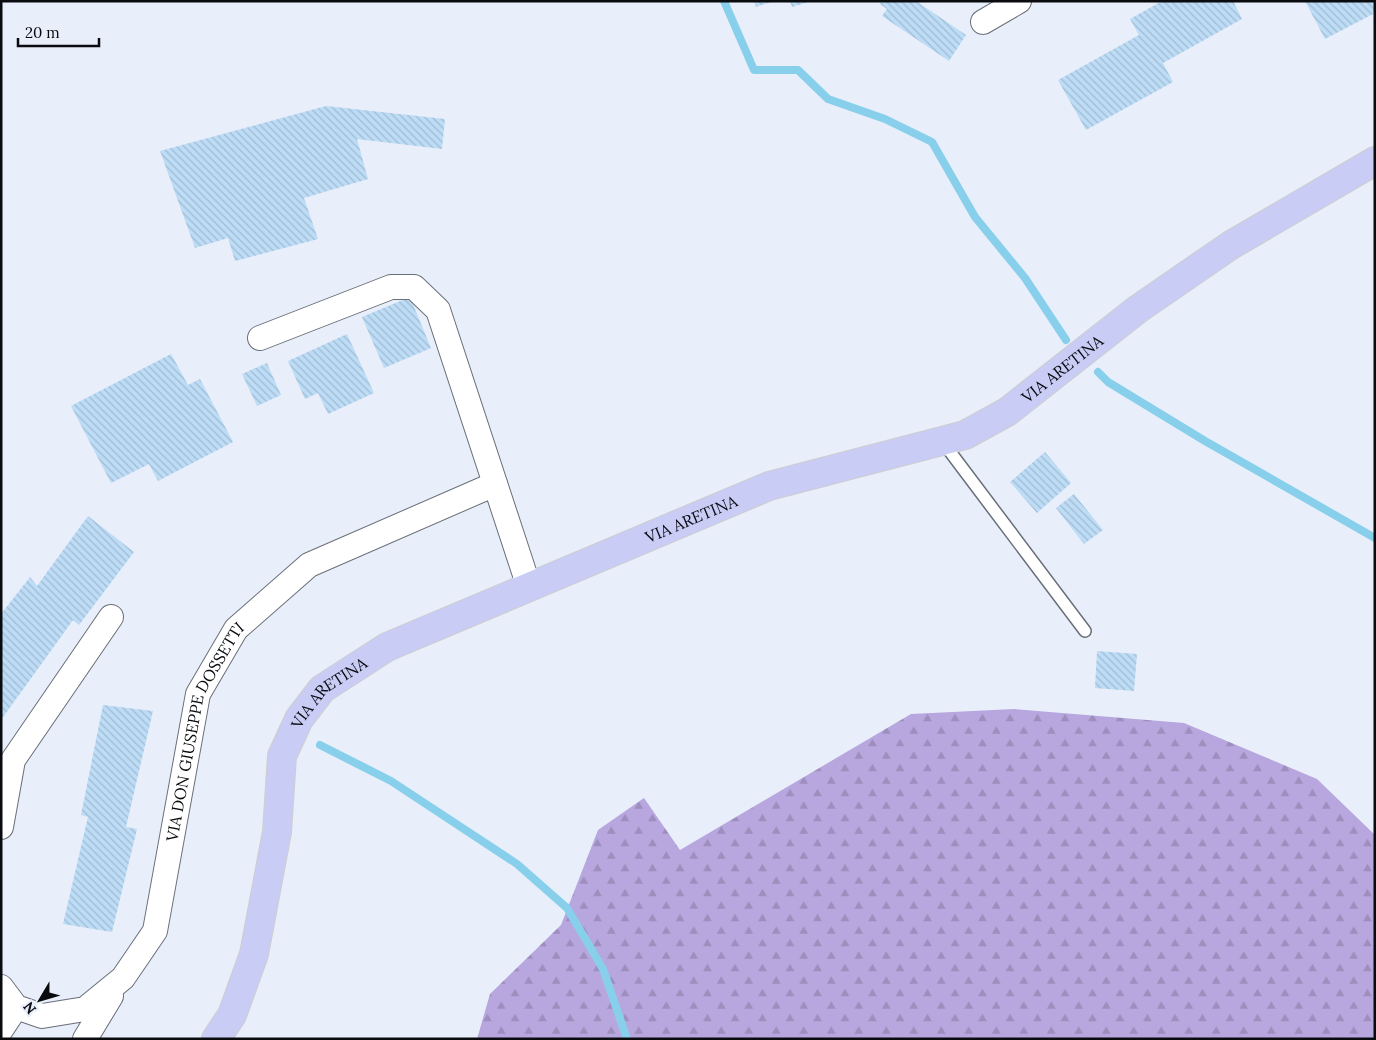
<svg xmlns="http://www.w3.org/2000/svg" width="1376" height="1040" font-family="Lora,serif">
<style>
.forest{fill:url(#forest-firs)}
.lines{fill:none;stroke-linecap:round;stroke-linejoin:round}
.stream{stroke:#88cfec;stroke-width:8}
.building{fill:url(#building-back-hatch)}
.lane-casing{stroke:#696f78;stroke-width:14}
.street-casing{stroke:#696f78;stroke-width:26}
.primary-casing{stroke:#cececf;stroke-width:30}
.lane{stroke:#fff;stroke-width:11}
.street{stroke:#fff;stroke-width:24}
.primary{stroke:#c9ccf5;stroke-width:28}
.labels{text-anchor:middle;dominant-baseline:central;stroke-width:4.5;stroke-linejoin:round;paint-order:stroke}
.street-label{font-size:16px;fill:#090b0f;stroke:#e8eefa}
</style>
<defs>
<pattern id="forest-firs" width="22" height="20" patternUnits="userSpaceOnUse" patternTransform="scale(1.25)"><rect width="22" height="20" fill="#b8a6de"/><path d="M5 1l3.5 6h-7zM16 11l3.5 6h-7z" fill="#9d8ebd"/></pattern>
<pattern id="building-back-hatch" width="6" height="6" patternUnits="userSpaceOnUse" patternTransform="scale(1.25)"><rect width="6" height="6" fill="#bddcf6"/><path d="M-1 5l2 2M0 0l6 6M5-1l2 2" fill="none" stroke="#a1bbd2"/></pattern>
</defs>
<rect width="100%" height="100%" fill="#e8eefa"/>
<path class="forest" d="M 1014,709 L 1184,723 L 1317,779 L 1375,835 L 1375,1039 L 477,1039 L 490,994 L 561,925 L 598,830 L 644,798 L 680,850 L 911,714 Z"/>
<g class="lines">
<path class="stream" d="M 724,1 L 754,70 L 798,70 L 828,99 L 885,119 L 932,142 L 975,217 L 1025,278 L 1066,340
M 1098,372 L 1108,382 L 1205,441 L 1375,538
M 320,745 L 391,781 L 517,864 L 567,908 L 603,969 L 627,1039"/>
</g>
<path class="building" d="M 754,1 L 771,1 L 771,2 L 756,7 Z
M 790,1 L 808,1 L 808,2 L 792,7 Z
M 882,1 L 916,1 L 966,35 L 949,61 L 882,16 L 887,9 L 880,4 Z
M 1162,1 L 1233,1 L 1242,19 L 1163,63 L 1173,82 L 1086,130 L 1058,80 L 1139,35 L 1130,19 Z
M 1305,1 L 1375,1 L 1375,13 L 1325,39 Z
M 326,106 L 445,119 L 442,149 L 357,139 L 368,179 L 304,198 L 318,239 L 235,261 L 228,238 L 195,248 L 160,151 Z
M 410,297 L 431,348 L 384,368 L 362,317 Z
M 347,334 L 374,393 L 328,414 L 318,393 L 305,399 L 288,361 Z
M 171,354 L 188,385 L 200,379 L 233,442 L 158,481 L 149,464 L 111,483 L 71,406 Z
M 267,363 L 281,395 L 257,406 L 242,374 Z
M 1045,452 L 1071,483 L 1037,513 L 1010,482 Z
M 1074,494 L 1103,530 L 1084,544 L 1056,508 Z
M 88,516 L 134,552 L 79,625 L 73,620 L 1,720 L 1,614 L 30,577 L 37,586 Z
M 1097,651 L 1137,654 L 1134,691 L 1095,688 Z
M 103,705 L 153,711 L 126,827 L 137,829 L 112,932 L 63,924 L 88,817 L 81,815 Z"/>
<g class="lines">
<g class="lane-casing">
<path id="lane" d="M 942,441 L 1085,631"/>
</g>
<g class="street-casing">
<g id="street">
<path d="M 983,22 L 1019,1"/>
<path d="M 260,338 L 391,287 L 414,287 L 438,310 L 529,587"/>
<path d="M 1,827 L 13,760 L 111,617"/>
<path id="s1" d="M 1,987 L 16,1007 L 42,1016 L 85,1009 L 123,978 L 155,931 L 198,694 L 236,629 L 309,565 L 495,484"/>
<path d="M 1,1030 L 16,1007"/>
<path d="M 85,1039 L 111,996"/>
</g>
</g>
<g class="primary-casing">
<g id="primary">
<path id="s2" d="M 216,1039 L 232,1015 L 254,954 L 277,832 L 282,756 L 299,719 L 322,689 L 387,647 L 769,486 L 965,435 L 1007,412 L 1138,309 L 1231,245 L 1375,161"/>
</g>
</g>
<use href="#lane" class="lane"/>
<use href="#street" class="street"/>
<use href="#primary" class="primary"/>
</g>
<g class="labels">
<g class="street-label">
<text stroke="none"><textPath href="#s2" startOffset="1185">VIA ARETINA</textPath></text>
<text stroke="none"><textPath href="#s2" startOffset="780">VIA ARETINA</textPath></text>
<text stroke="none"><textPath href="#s2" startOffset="375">VIA ARETINA</textPath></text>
<text stroke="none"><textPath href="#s1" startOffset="409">VIA DON GIUSEPPE DOSSETTI</textPath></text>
</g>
</g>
<rect width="1376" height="1040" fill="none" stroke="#090b0f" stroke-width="5"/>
<g transform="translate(40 1000) rotate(232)" stroke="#e8eefa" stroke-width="4" paint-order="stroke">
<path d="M0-4L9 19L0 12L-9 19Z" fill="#090b0f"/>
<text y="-8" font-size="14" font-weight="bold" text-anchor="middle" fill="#090b0f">N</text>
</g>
<path d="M18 38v8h81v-8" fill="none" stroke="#090b0f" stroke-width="2.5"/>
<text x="25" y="38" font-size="15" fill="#090b0f" stroke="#e8eefa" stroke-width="4" paint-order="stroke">20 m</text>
</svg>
